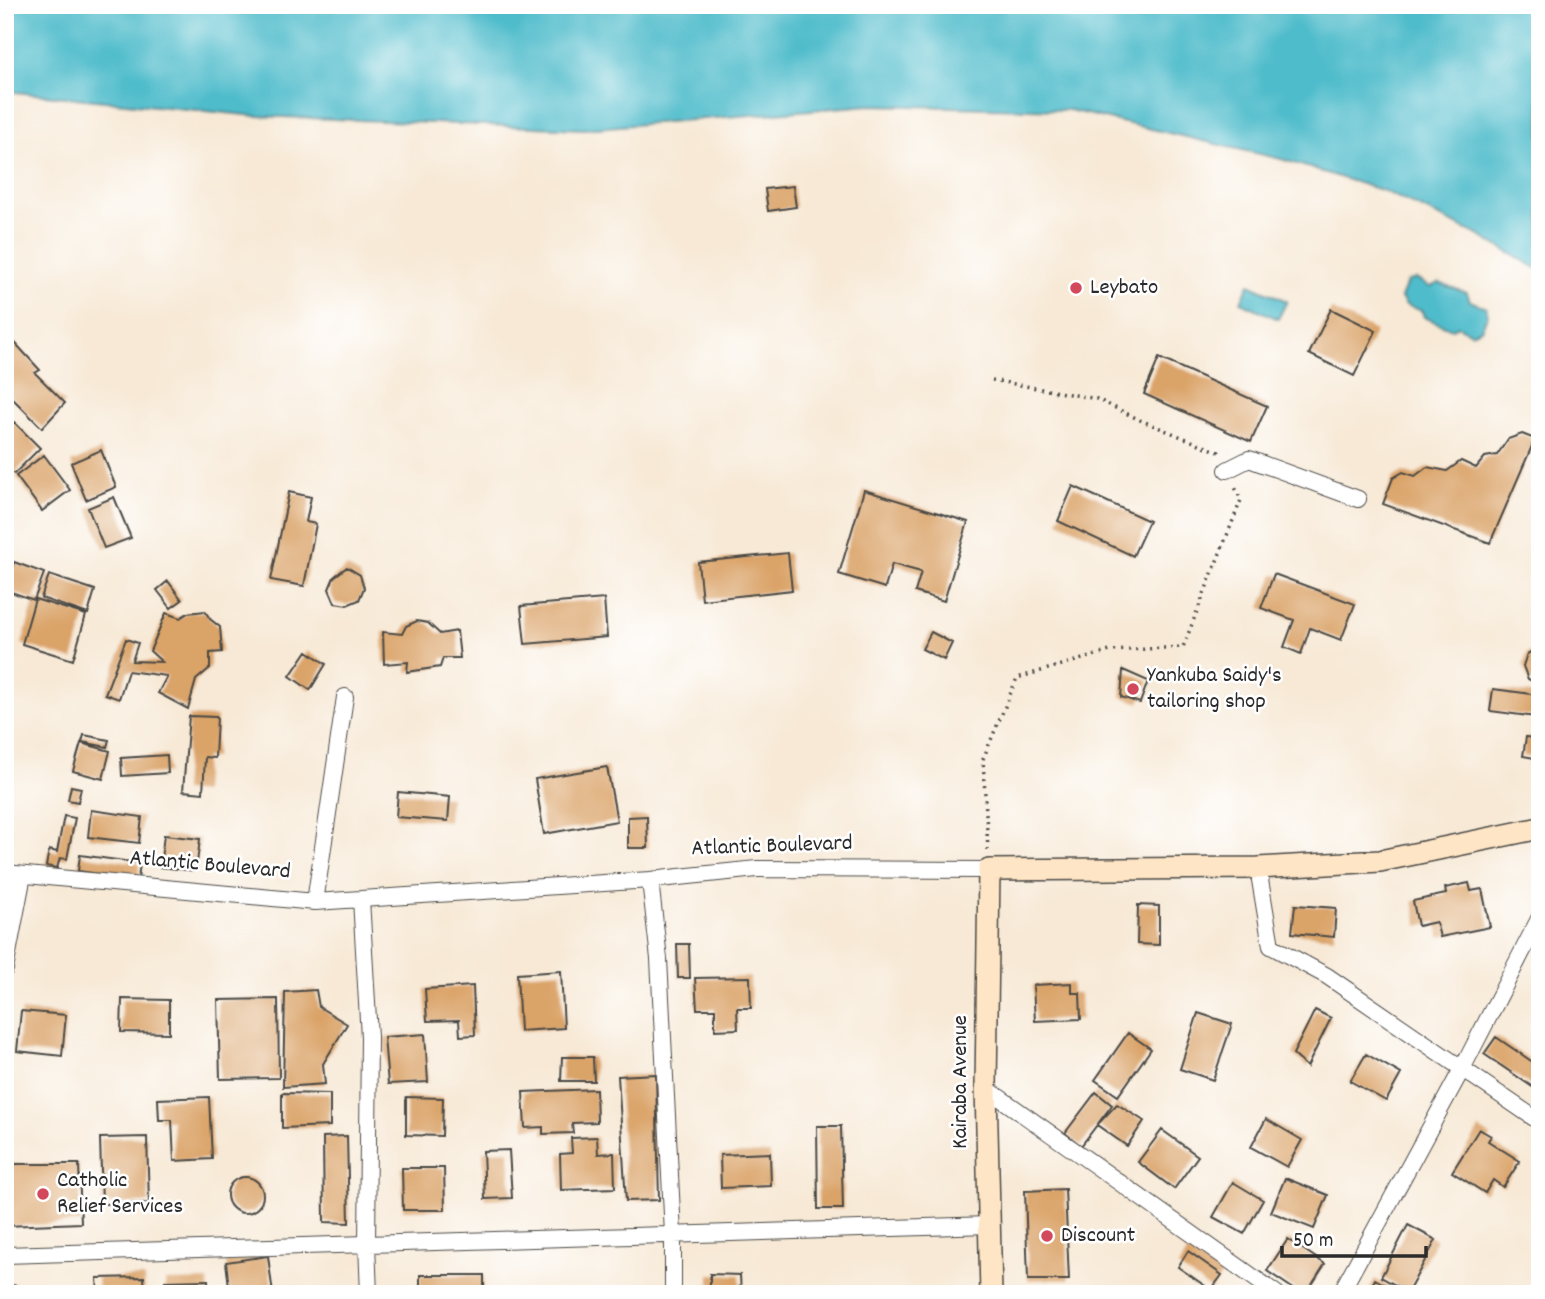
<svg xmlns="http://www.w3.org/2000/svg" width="1545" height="1299" font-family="Dekko,sans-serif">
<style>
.water{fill:#50bccb;stroke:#3e747b;stroke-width:2}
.building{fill:#daa368}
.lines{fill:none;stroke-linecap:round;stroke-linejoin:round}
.street-casing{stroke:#4a4845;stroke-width:18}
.secondary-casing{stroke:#4a4845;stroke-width:24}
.path{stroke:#4a4845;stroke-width:3.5;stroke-dasharray:2 5;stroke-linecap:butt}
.street{stroke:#fff;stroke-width:16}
.secondary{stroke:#fee5c5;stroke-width:21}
.poi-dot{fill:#d1495b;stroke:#fff;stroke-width:2.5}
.labels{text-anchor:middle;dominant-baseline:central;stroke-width:5;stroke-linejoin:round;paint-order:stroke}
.poi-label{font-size:23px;fill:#2b2b2b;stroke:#fff;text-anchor:start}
.street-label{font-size:23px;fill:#2b2b2b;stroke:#fff}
</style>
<rect width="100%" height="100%" fill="#fff"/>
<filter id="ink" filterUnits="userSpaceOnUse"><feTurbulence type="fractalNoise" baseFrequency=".0143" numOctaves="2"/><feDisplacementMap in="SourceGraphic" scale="14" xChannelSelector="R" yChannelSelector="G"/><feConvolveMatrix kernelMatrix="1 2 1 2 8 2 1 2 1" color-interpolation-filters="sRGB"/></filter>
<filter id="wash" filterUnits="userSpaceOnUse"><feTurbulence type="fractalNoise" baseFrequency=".00686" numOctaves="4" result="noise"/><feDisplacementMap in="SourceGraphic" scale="28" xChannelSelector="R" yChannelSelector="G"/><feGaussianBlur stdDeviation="1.57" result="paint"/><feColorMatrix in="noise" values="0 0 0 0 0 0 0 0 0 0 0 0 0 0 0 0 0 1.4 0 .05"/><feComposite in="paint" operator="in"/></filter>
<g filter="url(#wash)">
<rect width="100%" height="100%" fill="#f7e9d6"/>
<path class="water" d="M 5,5 L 1540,5 L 1540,270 L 1476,234 L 1384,191 L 1281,159 L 1069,110 L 870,105 L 584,129 L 256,116 L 5,91 Z
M 1416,279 L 1430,287 L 1439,283 L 1467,293 L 1470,301 L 1486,307 L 1488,315 L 1481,329 L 1471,333 L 1458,326 L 1452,329 L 1424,317 L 1422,311 L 1406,305 L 1401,298 L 1407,282 Z
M 1249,284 L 1287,301 L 1278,319 L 1241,302 Z"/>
<g id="blocks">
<path class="building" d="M 793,186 L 796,207 L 768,211 L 765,189 Z
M 1331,309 L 1376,331 L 1354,376 L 1309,354 Z
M 5,332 L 40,370 L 35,373 L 65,403 L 42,428 L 5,391 Z
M 1159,358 L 1267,406 L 1251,442 L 1144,394 Z
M 14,422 L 40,448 L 14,474 L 5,466 L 5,431 Z
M 1522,434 L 1535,439 L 1490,543 L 1383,504 L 1393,478 L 1403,472 L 1415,476 L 1427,467 L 1447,471 L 1461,461 L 1476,468 L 1485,457 L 1497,455 L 1508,439 Z
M 101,450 L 116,487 L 86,500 L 71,463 Z
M 44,455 L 70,490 L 42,511 L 16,476 Z
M 1073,486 L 1149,521 L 1133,556 L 1058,521 Z
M 864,490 L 968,522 L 944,601 L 915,592 L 921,572 L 892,564 L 885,588 L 839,574 Z
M 289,492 L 311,497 L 306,522 L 316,524 L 304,586 L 271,580 Z
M 114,497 L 131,538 L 104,548 L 88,508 Z
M 788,553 L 792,590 L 702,600 L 698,562 Z
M 14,562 L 44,573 L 34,600 L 5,590 Z
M 347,567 L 360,575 L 364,588 L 359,600 L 347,605 L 335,603 L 329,589 L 334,577 Z
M 1274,574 L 1355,604 L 1341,640 L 1310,628 L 1301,654 L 1284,647 L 1294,620 L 1261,608 Z
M 49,575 L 95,590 L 88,614 L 41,598 Z
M 168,581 L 182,600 L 171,608 L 157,590 Z
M 35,599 L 86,615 L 73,660 L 22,644 Z
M 604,599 L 607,637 L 525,644 L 521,606 Z
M 205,611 L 210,619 L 220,627 L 222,652 L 210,653 L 210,668 L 196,680 L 188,709 L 158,693 L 167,676 L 128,671 L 119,699 L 105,694 L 126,639 L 138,643 L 132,661 L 162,662 L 150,651 L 166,613 L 180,618 L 188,613 Z
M 417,621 L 428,623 L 440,634 L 457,631 L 460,658 L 443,658 L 440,667 L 407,672 L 408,662 L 384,664 L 383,632 L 402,634 L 406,626 Z
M 931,632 L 952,643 L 944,660 L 922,649 Z
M 1540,647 L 1540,685 L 1528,679 L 1523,666 L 1527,654 Z
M 307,651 L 326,664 L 310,690 L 290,676 Z
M 1123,670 L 1148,681 L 1140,703 L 1121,697 Z
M 1493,689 L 1539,695 L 1536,717 L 1490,711 Z
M 189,716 L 217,717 L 215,758 L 205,757 L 203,793 L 183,791 Z
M 84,735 L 109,740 L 107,747 L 82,742 Z
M 1526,737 L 1540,739 L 1540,759 L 1523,756 Z
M 81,743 L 110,751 L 103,779 L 73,771 Z
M 167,755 L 168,773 L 122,776 L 121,758 Z
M 607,767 L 617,821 L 544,834 L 535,779 Z
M 71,786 L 81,788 L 78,802 L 68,800 Z
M 398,792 L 450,797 L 448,821 L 396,817 Z
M 91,810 L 142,817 L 139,843 L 88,837 Z
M 64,816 L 75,818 L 67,859 L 60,858 L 57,868 L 46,866 L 49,850 L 57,852 Z
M 647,816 L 648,848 L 628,848 L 628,817 Z
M 164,835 L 200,839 L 196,871 L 160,867 Z
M 80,855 L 140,863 L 138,879 L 78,871 Z
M 1469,883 L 1471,891 L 1482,889 L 1490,927 L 1440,937 L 1436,922 L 1418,926 L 1413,901 L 1446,894 L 1445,888 Z
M 1138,905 L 1159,906 L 1159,945 L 1137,944 Z
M 1295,905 L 1336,908 L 1334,937 L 1292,933 Z
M 677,944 L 689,944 L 690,978 L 678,978 Z
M 561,971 L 564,1028 L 520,1031 L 517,974 Z
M 750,977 L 751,1008 L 737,1008 L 738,1029 L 715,1030 L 715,1009 L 697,1009 L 695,978 Z
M 1072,983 L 1072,993 L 1080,993 L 1081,1019 L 1035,1021 L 1033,985 Z
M 473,986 L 475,1035 L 460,1036 L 459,1020 L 427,1021 L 425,989 Z
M 316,990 L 319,1007 L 347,1024 L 323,1064 L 325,1084 L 283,1087 L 285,992 Z
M 122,999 L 169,1000 L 169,1033 L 121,1032 Z
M 278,999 L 279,1078 L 220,1079 L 218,1000 Z
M 1315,1010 L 1331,1018 L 1307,1067 L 1293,1054 Z
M 21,1011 L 66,1015 L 62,1056 L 17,1051 Z
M 1198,1013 L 1232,1024 L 1213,1080 L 1180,1069 Z
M 1128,1033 L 1151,1049 L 1118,1096 L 1095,1080 Z
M 425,1034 L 428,1082 L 388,1084 L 384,1037 Z
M 1496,1037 L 1540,1067 L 1540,1092 L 1484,1054 Z
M 1366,1054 L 1401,1074 L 1386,1101 L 1350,1081 Z
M 562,1057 L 593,1057 L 594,1081 L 561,1081 Z
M 656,1074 L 659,1200 L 626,1201 L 618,1076 Z
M 596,1089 L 597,1122 L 572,1123 L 573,1133 L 543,1134 L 543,1127 L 525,1128 L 523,1092 Z
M 1096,1092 L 1112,1105 L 1081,1146 L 1065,1133 Z
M 282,1093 L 330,1094 L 330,1126 L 282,1128 Z
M 209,1097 L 212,1159 L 174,1161 L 172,1120 L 159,1120 L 158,1099 Z
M 406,1097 L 443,1098 L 442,1136 L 406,1135 Z
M 1117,1104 L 1144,1121 L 1127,1146 L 1097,1125 Z
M 1266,1119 L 1302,1140 L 1287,1167 L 1251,1147 Z
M 817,1126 L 841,1126 L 843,1209 L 818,1209 Z
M 1479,1129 L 1491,1136 L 1488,1141 L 1520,1161 L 1503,1187 L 1493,1180 L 1485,1193 L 1452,1172 Z
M 1162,1130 L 1198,1156 L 1174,1189 L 1138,1162 Z
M 347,1136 L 349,1223 L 324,1222 L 323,1137 Z
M 147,1137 L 149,1203 L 102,1204 L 100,1138 Z
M 597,1137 L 598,1154 L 614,1153 L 615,1188 L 561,1190 L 560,1154 L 572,1153 L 571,1138 Z
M 509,1150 L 512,1198 L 485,1199 L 483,1151 Z
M 770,1153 L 771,1186 L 721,1188 L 720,1155 Z
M 5,1164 L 79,1164 L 81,1223 L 5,1226 Z
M 402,1168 L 444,1168 L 445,1210 L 403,1210 Z
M227 1195a18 18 0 1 1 36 0a18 18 0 1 1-36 0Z
M 1285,1178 L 1328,1195 L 1314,1229 L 1271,1212 Z
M 1233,1182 L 1263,1200 L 1244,1234 L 1213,1217 Z
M 1065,1189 L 1069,1280 L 1028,1280 L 1025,1191 Z
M 1408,1225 L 1436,1240 L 1408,1292 L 1381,1277 Z
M 1288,1239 L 1325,1264 L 1306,1294 L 1301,1294 L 1267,1271 Z
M 1188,1251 L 1222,1275 L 1211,1290 L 1178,1267 Z
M 268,1256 L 273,1294 L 230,1294 L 226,1262 Z
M 710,1274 L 740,1275 L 741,1294 L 710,1294 Z
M 420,1275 L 484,1275 L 484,1294 L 420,1294 Z
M 144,1277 L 145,1294 L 98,1294 L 97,1278 Z
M 1375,1279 L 1402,1294 L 1367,1294 Z
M 208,1280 L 209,1294 L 166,1294 L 165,1281 Z
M 11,1285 L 44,1289 L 43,1294 L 10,1294 Z"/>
</g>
</g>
<g filter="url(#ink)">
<use href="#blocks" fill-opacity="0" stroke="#4a4845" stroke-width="2"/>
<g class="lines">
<g class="street-casing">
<path id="street" d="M 1227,470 L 1249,459 L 1358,499
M 1258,868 L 1271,946 L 1327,976 L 1540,1122
M 5,873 L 315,902 L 650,880 L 757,869 L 989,870
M 650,880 L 659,959 L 673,1234 L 673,1294
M 361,899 L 369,1037 L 367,1244 L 369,1294
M 315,902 L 345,697
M 5,969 L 23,875
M 986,1088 L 1277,1294
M 5,1255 L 990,1225
M 1340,1294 L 1462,1069 L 1540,917"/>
</g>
<g class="secondary-casing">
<path id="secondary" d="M 991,1294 L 986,1088 L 989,870 L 1258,868 L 1380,861 L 1540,828"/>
</g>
<path class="path" d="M 992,380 L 1097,399 L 1140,420 L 1219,452 L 1221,456
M 988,850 L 983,759 L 1017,678 L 1110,651 L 1183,647 L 1241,500 L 1234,485"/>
<use href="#street" class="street"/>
<use href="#secondary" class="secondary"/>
</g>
</g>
<g class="poi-dot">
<circle cx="1076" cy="288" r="7"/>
<circle cx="1133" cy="689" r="7"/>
<circle cx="43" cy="1194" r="7"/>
<circle cx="1047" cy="1236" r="7"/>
</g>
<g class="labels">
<g class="poi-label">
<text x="1090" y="288">Leybato</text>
<text x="1147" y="676">Yankuba Saidy's<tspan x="1147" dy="26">tailoring shop</tspan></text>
<text x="57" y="1181">Catholic<tspan x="57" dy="26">Relief Services</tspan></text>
<text x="1061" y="1236">Discount</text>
</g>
<g class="street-label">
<text transform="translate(772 847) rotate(-2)">Atlantic Boulevard</text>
<text transform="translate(210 866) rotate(5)">Atlantic Boulevard</text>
<text transform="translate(961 1082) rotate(-90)">Kairaba Avenue</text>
</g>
</g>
<rect width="1545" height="1299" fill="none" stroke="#fff" stroke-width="28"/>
<path d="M1282 1246v10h144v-10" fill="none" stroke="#2b2b2b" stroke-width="3.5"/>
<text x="1293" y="1246" font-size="21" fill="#2b2b2b" stroke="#ffffff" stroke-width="5" paint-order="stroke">50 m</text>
</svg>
